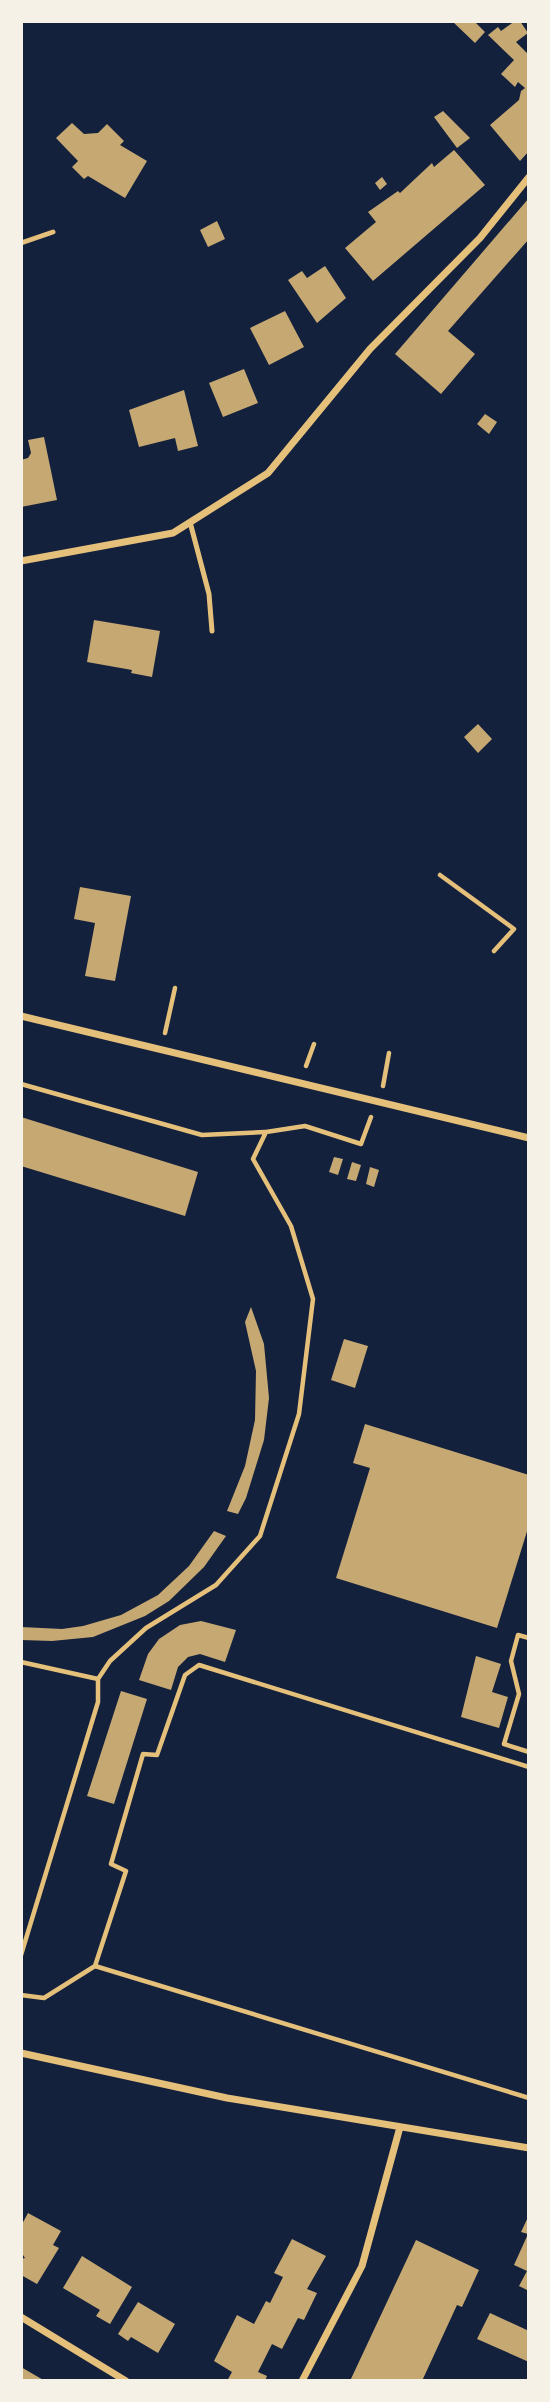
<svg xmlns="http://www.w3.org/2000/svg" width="550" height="2402" font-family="'Roboto Condensed',sans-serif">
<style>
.building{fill:#c6a872}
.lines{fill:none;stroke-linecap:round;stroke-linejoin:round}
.path{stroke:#e5c07b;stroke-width:4.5}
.service{stroke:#e5c07b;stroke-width:5}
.minor{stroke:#e5c07b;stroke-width:7}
</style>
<rect width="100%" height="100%" fill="#14213d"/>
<path class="building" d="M 452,21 L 474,21 L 485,32 L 475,43 Z
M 515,21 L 520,21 L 528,33 L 516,42 L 529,55 L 529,151 L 520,161 L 490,125 L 519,100 L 521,91 L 525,88 L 518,82 L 515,87 L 501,74 L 514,60 L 488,35 L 498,27 L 501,31 Z
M 443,111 L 470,138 L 457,148 L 434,117 Z
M 72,123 L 84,134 L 98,133 L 107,124 L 124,141 L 120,145 L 147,161 L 125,198 L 88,176 L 84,179 L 72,167 L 78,161 L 56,138 Z
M 454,150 L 485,185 L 373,281 L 345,248 L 376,222 L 368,212 L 398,191 L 400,193 L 432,163 L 434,167 Z
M 382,177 L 387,184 L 380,190 L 375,183 Z
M 529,198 L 529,239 L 448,331 L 475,354 L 441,394 L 395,354 Z
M 217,221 L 225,239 L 208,247 L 200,230 Z
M 325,266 L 346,298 L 317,323 L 288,280 L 302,271 L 307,278 Z
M 285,311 L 304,347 L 269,365 L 250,328 Z
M 244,369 L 258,403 L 223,417 L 209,383 Z
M 184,390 L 198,446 L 178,451 L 175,438 L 139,447 L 129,410 Z
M 485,414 L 497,422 L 489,434 L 477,424 Z
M 44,437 L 57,500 L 21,507 L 21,460 L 28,458 L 31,453 L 28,440 Z
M 94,620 L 160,631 L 152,677 L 131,673 L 132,670 L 87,662 Z
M 478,724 L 492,739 L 478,753 L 464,737 Z
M 80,887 L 131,896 L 115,981 L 85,976 L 95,923 L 74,919 Z
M 21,1117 L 198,1172 L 185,1216 L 21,1166 Z
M 334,1157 L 343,1159 L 338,1175 L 329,1172 Z
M 352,1162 L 361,1165 L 356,1181 L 347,1179 Z
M 370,1167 L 379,1170 L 374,1187 L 366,1184 Z
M 251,1307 L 264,1344 L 269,1398 L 264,1440 L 246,1498 L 238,1514 L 227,1511 L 245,1466 L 255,1420 L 256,1371 L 245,1322 Z
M 344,1339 L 368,1346 L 355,1388 L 331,1380 Z
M 365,1424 L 529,1475 L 529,1525 L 497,1628 L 336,1578 L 370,1468 L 353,1463 Z
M 214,1531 L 226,1536 L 204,1567 L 169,1601 L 145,1616 L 93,1637 L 52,1641 L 21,1640 L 21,1627 L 62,1629 L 83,1626 L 121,1615 L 158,1595 L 189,1566 Z
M 201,1621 L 236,1630 L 225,1662 L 200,1654 L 188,1657 L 178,1667 L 171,1690 L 139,1680 L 148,1654 L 159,1639 L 180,1625 Z
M 476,1656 L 501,1664 L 492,1692 L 508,1697 L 499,1728 L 461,1717 Z
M 121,1691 L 147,1699 L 114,1804 L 87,1796 Z
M 28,2213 L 61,2231 L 53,2245 L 59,2248 L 37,2284 L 21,2275 L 21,2259 L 25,2258 L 21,2252 L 21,2226 Z
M 529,2215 L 529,2291 L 519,2286 L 527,2271 L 514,2265 L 528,2234 L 521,2232 Z
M 292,2239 L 326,2256 L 307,2289 L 317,2293 L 304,2320 L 298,2318 L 282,2349 L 272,2344 L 258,2372 L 267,2376 L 265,2381 L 227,2381 L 232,2372 L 214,2361 L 237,2315 L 254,2324 L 266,2301 L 270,2303 L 283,2277 L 274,2273 Z
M 416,2240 L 479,2270 L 462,2307 L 457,2305 L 422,2381 L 350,2381 Z
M 82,2256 L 132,2287 L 110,2324 L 96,2316 L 100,2310 L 63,2288 Z
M 138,2302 L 175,2324 L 158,2353 L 131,2337 L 128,2341 L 118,2334 Z
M 490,2313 L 529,2331 L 529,2362 L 477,2339 Z
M 21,2367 L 45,2381 L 21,2381 Z"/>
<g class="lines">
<path class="path" d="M 440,875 L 514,929 L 494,951
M 165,1033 L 175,988
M 306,1066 L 314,1044
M 21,1084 L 202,1135 L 265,1132
M 383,1086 L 389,1053
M 529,1638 L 518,1635 L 511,1661 L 519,1694 L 504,1744 L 529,1752
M 21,1662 L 98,1679
M 21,1955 L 98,1702 L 98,1679 L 110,1661 L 146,1628 L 216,1585 L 260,1536 L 299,1414 L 313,1299 L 291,1226 L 253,1159 L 266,1132 L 305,1126 L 361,1144 L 371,1117
M 95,1966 L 529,2098
M 21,1995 L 44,1998 L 95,1966 L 126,1871 L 111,1864 L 143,1754 L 157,1755 L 185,1675 L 199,1665 L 529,1767"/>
<path class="service" d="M 21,243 L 53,232
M 190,522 L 209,594 L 212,631"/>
<path class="minor" d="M 21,561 L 173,533 L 268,473 L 370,349 L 480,238 L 529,177
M 21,1016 L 529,1138
M 21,2053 L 227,2098 L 529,2148
M 21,2317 L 126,2381
M 302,2381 L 362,2266 L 400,2127"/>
</g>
<rect width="550" height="2402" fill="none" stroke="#f6f1e7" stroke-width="46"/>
</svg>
